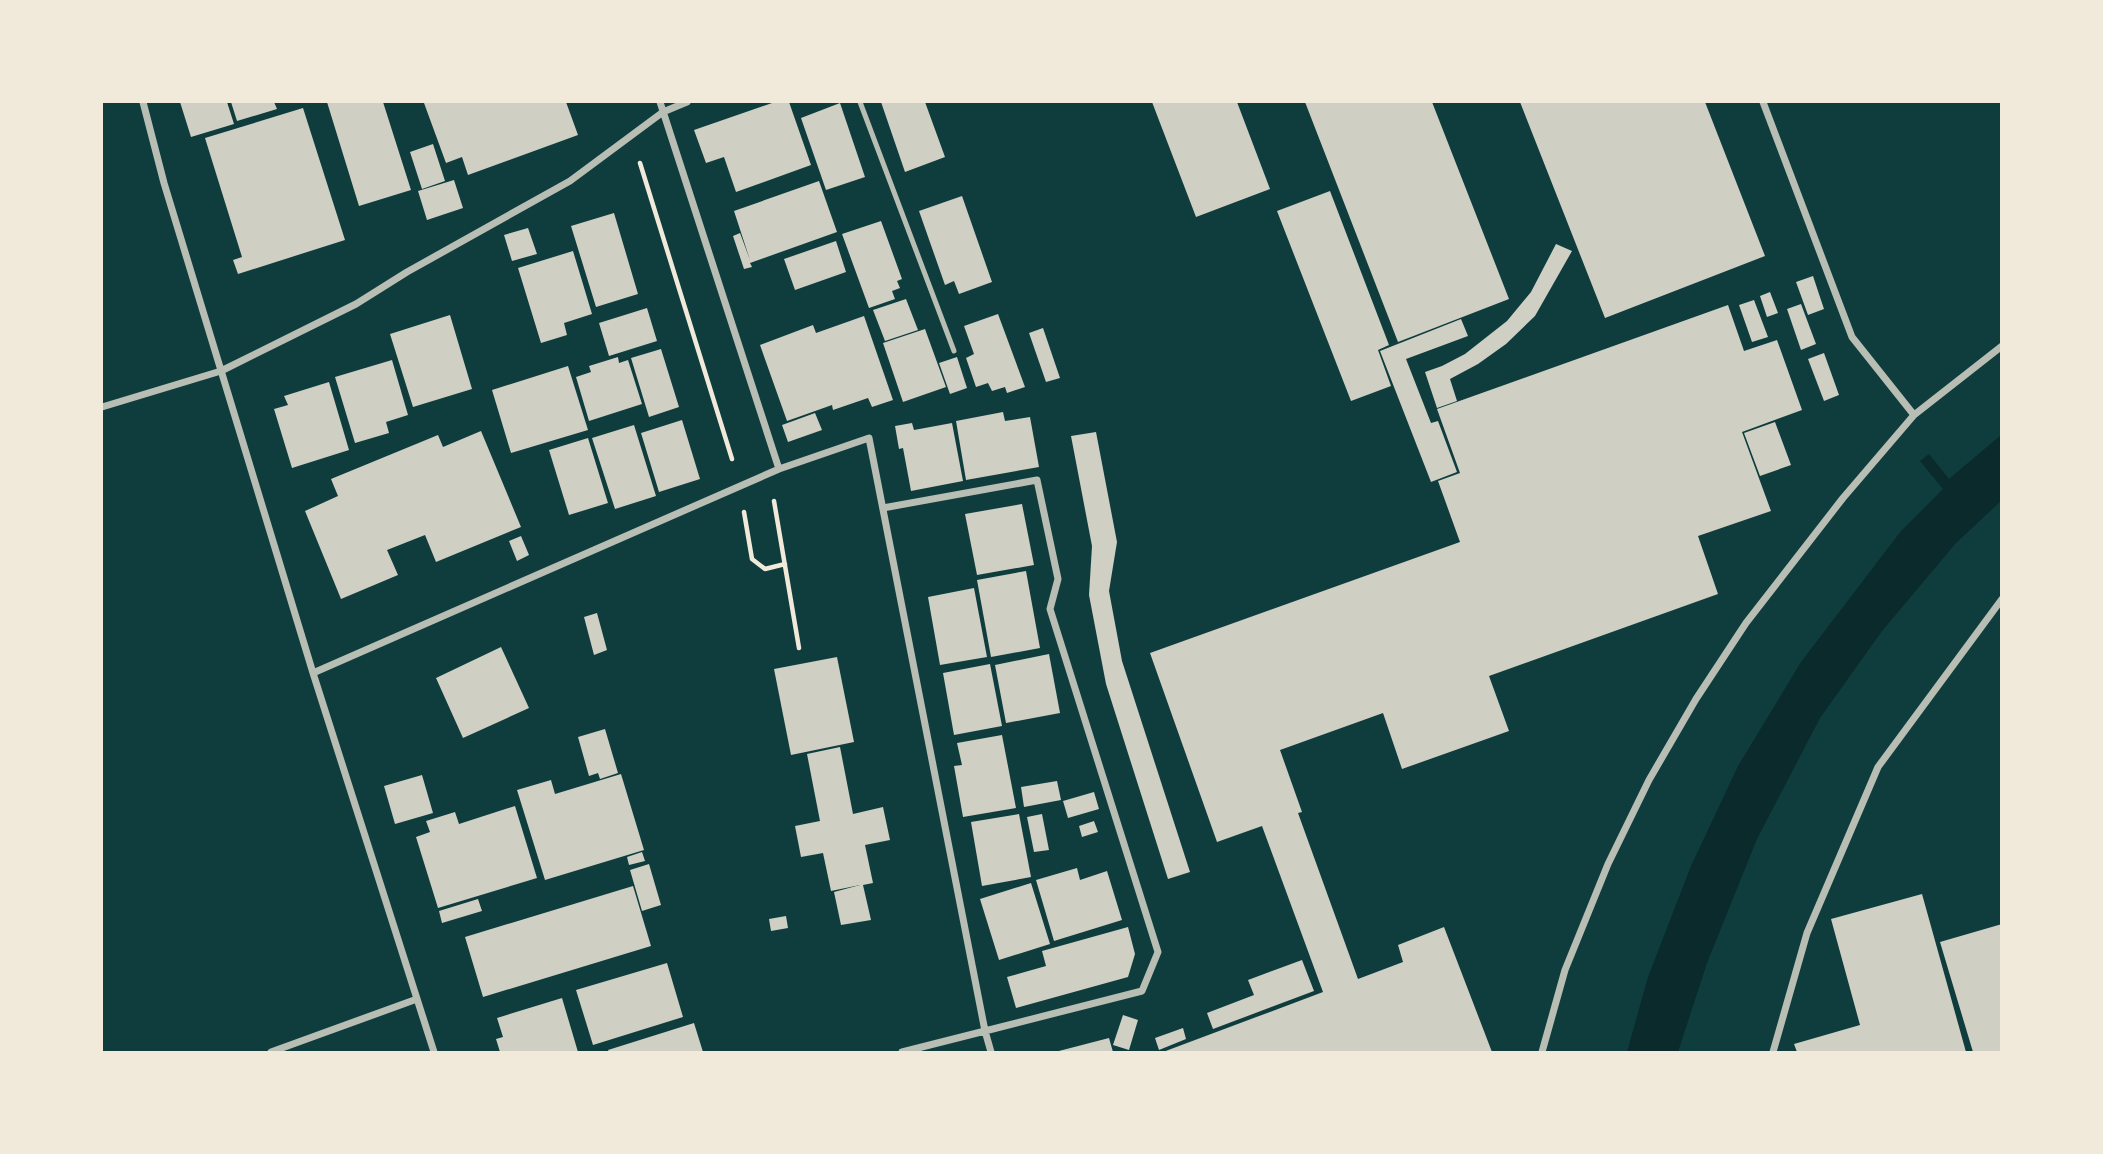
<svg xmlns="http://www.w3.org/2000/svg" width="2103" height="1154" font-family="Barlow,sans-serif">
<style>
.water{fill:#0a2a2b}
.building{fill:#cfcfc3}
.lines{fill:none;stroke-linecap:round;stroke-linejoin:round}
.path{stroke:#f1e9da;stroke-width:4.5}
.service{stroke:#b8beb3;stroke-width:5}
.minor{stroke:#b8beb3;stroke-width:7}
</style>
<rect width="100%" height="100%" fill="#0f3d3e"/>
<path class="water" d="M 2001,435 L 2001,501 L 1956,543 L 1882,631 L 1820,718 L 1757,839 L 1707,963 L 1678,1052 L 1627,1052 L 1648,977 L 1691,866 L 1738,766 L 1801,662 L 1901,531 L 1943,489 L 1920,461 L 1929,454 L 1949,479 Z"/>
<path class="building" d="M 180,102 L 227,102 L 234,124 L 191,137 Z
M 231,102 L 274,102 L 277,109 L 237,121 Z
M 327,102 L 383,102 L 411,190 L 359,206 Z
M 427,102 L 566,102 L 578,135 L 468,175 L 462,157 L 446,163 L 424,103 Z
M 775,102 L 789,102 L 811,165 L 736,192 L 724,157 L 706,163 L 694,130 Z
M 881,102 L 925,102 L 945,157 L 905,172 Z
M 1152,102 L 1237,102 L 1270,189 L 1196,217 Z
M 1305,102 L 1432,102 L 1509,299 L 1398,342 Z
M 1520,102 L 1705,102 L 1765,256 L 1605,318 Z
M 840,103 L 865,177 L 826,190 L 801,118 Z
M 303,108 L 345,240 L 238,274 L 233,260 L 242,257 L 205,138 Z
M 433,144 L 445,181 L 422,189 L 410,152 Z
M 454,180 L 463,208 L 427,220 L 418,191 Z
M 819,181 L 837,232 L 750,263 L 752,267 L 744,269 L 733,236 L 740,233 L 750,260 L 734,211 Z
M 1330,191 L 1389,345 L 1378,350 L 1391,386 L 1351,401 L 1277,211 Z
M 962,196 L 992,282 L 959,294 L 954,281 L 945,285 L 919,211 Z
M 614,213 L 638,294 L 596,307 L 571,226 Z
M 881,221 L 902,279 L 897,281 L 900,288 L 892,291 L 895,299 L 869,308 L 842,234 Z
M 528,228 L 537,254 L 512,261 L 504,235 Z
M 836,241 L 846,272 L 795,290 L 784,259 Z
M 1556,244 L 1572,251 L 1535,316 L 1506,344 L 1478,364 L 1450,379 L 1457,401 L 1437,408 L 1425,372 L 1442,366 L 1465,354 L 1507,321 L 1531,292 Z
M 573,251 L 592,314 L 564,323 L 567,335 L 541,343 L 518,268 Z
M 1813,276 L 1824,309 L 1808,315 L 1796,282 Z
M 1770,292 L 1778,313 L 1767,317 L 1760,296 Z
M 906,299 L 918,330 L 885,341 L 873,310 Z
M 1754,300 L 1768,337 L 1752,342 L 1739,305 Z
M 1801,304 L 1816,344 L 1801,350 L 1787,309 Z
M 1728,305 L 1744,351 L 1777,340 L 1802,410 L 1742,432 L 1771,511 L 1698,536 L 1718,594 L 1489,676 L 1509,731 L 1402,769 L 1383,713 L 1280,750 L 1302,812 L 1298,813 L 1358,979 L 1403,962 L 1398,945 L 1444,927 L 1492,1052 L 1163,1052 L 1323,992 L 1262,826 L 1217,842 L 1150,653 L 1460,542 L 1438,481 L 1460,473 L 1437,409 Z
M 647,308 L 657,341 L 609,356 L 599,323 Z
M 998,314 L 1025,387 L 1007,393 L 1005,387 L 992,391 L 988,383 L 976,387 L 966,358 L 974,354 L 964,326 Z
M 450,315 L 472,389 L 413,407 L 390,334 Z
M 864,316 L 893,400 L 872,407 L 868,398 L 833,410 L 832,405 L 787,421 L 760,345 L 813,325 L 816,333 Z
M 1461,319 L 1468,336 L 1406,359 L 1431,423 L 1438,421 L 1457,472 L 1431,482 L 1380,351 Z
M 1043,328 L 1060,378 L 1046,382 L 1029,333 Z
M 925,329 L 946,387 L 903,402 L 883,343 Z
M 661,349 L 679,407 L 649,417 L 631,358 Z
M 1824,353 L 1839,395 L 1824,401 L 1808,359 Z
M 618,357 L 619,363 L 628,360 L 642,404 L 589,421 L 576,377 L 591,372 L 589,366 Z
M 957,357 L 967,388 L 950,394 L 939,363 Z
M 392,360 L 408,415 L 386,422 L 389,433 L 355,443 L 335,377 Z
M 568,366 L 588,430 L 511,453 L 492,390 Z
M 329,382 L 349,450 L 292,468 L 274,409 L 288,405 L 284,396 Z
M 1003,412 L 1005,421 L 1030,417 L 1039,467 L 966,480 L 956,421 Z
M 815,413 L 822,430 L 788,442 L 782,425 Z
M 682,420 L 700,479 L 659,492 L 641,433 Z
M 1775,422 L 1791,465 L 1760,476 L 1744,433 Z
M 912,423 L 914,430 L 952,423 L 963,481 L 911,491 L 903,448 L 899,449 L 895,426 Z
M 634,425 L 656,496 L 615,509 L 592,438 Z
M 481,431 L 521,527 L 436,562 L 425,535 L 387,550 L 398,575 L 341,599 L 305,511 L 338,496 L 331,479 L 438,435 L 443,447 Z
M 1096,432 L 1117,542 L 1109,591 L 1122,661 L 1190,872 L 1168,879 L 1106,684 L 1089,595 L 1092,546 L 1071,436 Z
M 588,438 L 608,503 L 569,515 L 549,450 Z
M 1022,504 L 1034,565 L 977,575 L 965,514 Z
M 521,536 L 529,555 L 517,561 L 509,541 Z
M 1026,571 L 1040,648 L 991,657 L 977,580 Z
M 974,588 L 987,657 L 940,665 L 928,597 Z
M 597,613 L 607,650 L 594,655 L 584,617 Z
M 501,647 L 529,708 L 463,738 L 436,678 Z
M 1049,654 L 1060,713 L 1006,723 L 995,665 Z
M 837,657 L 854,742 L 791,755 L 774,669 Z
M 990,664 L 1002,726 L 954,735 L 943,673 Z
M 605,729 L 618,773 L 600,779 L 598,773 L 589,776 L 578,737 Z
M 1002,735 L 1016,808 L 963,817 L 954,766 L 962,765 L 957,743 Z
M 840,747 L 853,814 L 883,807 L 890,840 L 865,845 L 873,883 L 863,885 L 871,920 L 841,925 L 834,892 L 860,885 L 831,891 L 823,853 L 801,857 L 795,826 L 820,821 L 807,754 Z
M 621,774 L 644,850 L 545,880 L 517,790 L 551,780 L 555,794 Z
M 422,775 L 433,813 L 395,824 L 384,786 Z
M 1057,781 L 1061,800 L 1024,807 L 1021,787 Z
M 1094,792 L 1099,809 L 1068,818 L 1063,801 Z
M 515,806 L 537,878 L 438,908 L 416,837 L 430,832 L 426,821 L 455,812 L 459,824 Z
M 1019,814 L 1031,877 L 982,886 L 971,822 Z
M 1042,814 L 1049,850 L 1034,852 L 1027,817 Z
M 1094,821 L 1098,832 L 1082,837 L 1079,826 Z
M 642,852 L 645,861 L 629,865 L 627,857 Z
M 649,864 L 661,905 L 642,911 L 630,870 Z
M 1077,868 L 1080,880 L 1107,871 L 1122,920 L 1054,941 L 1036,880 Z
M 1031,883 L 1050,944 L 999,960 L 980,899 Z
M 633,886 L 651,946 L 483,997 L 465,937 Z
M 1922,894 L 1966,1052 L 1797,1052 L 1794,1044 L 1860,1025 L 1831,919 Z
M 478,899 L 482,911 L 442,923 L 439,911 Z
M 786,916 L 788,928 L 771,931 L 769,919 Z
M 2002,924 L 2002,1052 L 1973,1052 L 1940,942 Z
M 1128,927 L 1135,954 L 1128,977 L 1016,1008 L 1007,977 L 1046,966 L 1042,951 Z
M 1302,960 L 1314,991 L 1213,1029 L 1207,1013 L 1254,995 L 1248,980 Z
M 667,963 L 683,1017 L 593,1045 L 576,990 Z
M 562,998 L 578,1052 L 500,1052 L 496,1039 L 503,1037 L 497,1018 Z
M 1123,1015 L 1138,1020 L 1129,1050 L 1113,1045 Z
M 694,1023 L 703,1052 L 609,1052 L 608,1050 Z
M 1183,1028 L 1186,1039 L 1159,1050 L 1155,1038 Z
M 1109,1038 L 1113,1052 L 1055,1052 Z"/>
<g class="lines">
<path class="path" d="M 640,163 L 732,459
M 774,501 L 799,648
M 744,512 L 752,559 L 765,569 L 785,564"/>
<path class="service" d="M 860,102 L 954,351"/>
<path class="minor" d="M 143,102 L 164,183 L 313,673 L 434,1052
M 660,102 L 779,469 L 869,438 L 985,1031 L 902,1052
M 1763,102 L 1852,337 L 1914,415
M 102,407 L 221,371 L 356,304 L 407,272 L 570,181 L 663,112 L 687,102
M 883,508 L 1037,480 L 1058,579 L 1050,609 L 1158,952 L 1142,991 L 985,1031 L 991,1052
M 313,673 L 779,469
M 271,1052 L 417,999
M 1542,1052 L 1565,970 L 1608,864 L 1649,780 L 1696,699 L 1746,623 L 1843,498 L 1914,415 L 2002,346
M 1773,1052 L 1807,933 L 1878,767 L 2002,599"/>
</g>
<rect width="2103" height="1154" fill="none" stroke="#f1e9da" stroke-width="206"/>
</svg>
